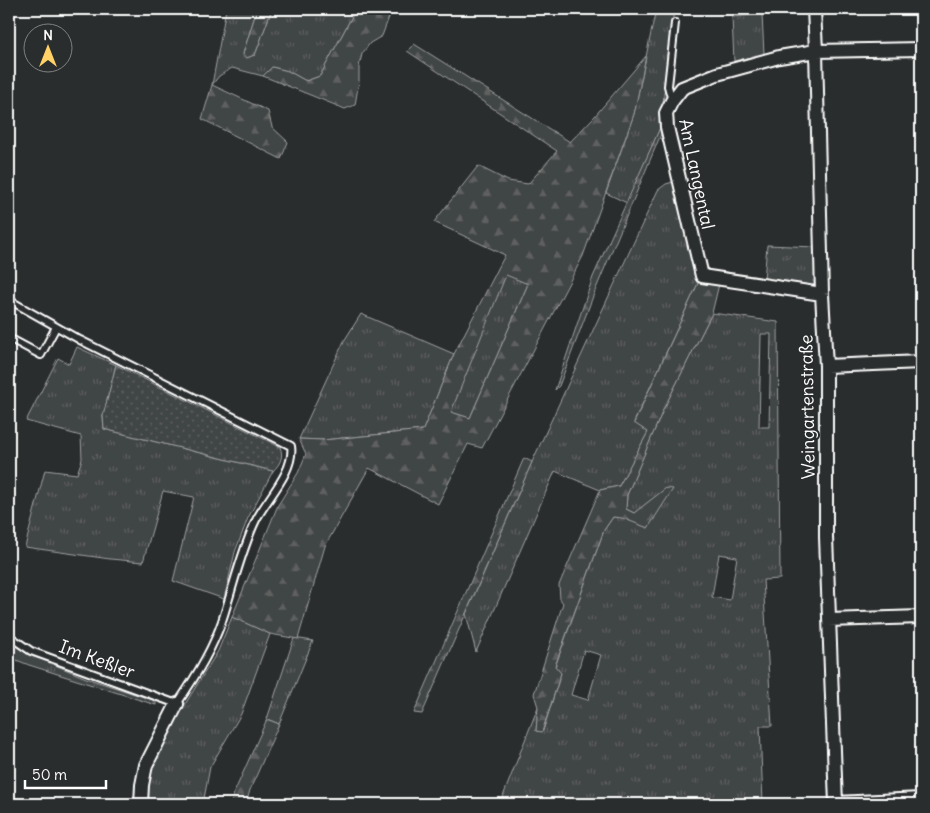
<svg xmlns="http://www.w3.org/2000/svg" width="930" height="813" font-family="Delius,sans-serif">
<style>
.grass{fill:url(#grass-tufts);stroke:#a0a2a2;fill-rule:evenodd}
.forest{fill:url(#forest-firs);stroke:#a0a2a2;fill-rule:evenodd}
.park{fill:url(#park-dots);stroke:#a0a2a2}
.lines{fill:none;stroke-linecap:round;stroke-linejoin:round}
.service-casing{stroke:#fff;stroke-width:10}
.minor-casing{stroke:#fff;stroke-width:16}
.service{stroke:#2a2d2e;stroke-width:6}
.minor{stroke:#2a2d2e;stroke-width:12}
.labels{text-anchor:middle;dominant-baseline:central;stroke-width:4;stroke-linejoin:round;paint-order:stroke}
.street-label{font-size:18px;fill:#fff;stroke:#2a2d2e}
</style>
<defs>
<pattern id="grass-tufts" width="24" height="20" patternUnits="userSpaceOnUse" patternTransform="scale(1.25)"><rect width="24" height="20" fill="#414445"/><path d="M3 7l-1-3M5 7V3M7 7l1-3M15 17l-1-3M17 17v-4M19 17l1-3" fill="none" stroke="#5e6061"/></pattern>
<pattern id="forest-firs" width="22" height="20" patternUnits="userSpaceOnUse" patternTransform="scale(1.25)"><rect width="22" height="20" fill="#414445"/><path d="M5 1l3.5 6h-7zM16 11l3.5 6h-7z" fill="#5e6061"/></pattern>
<pattern id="park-dots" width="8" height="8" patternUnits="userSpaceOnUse" patternTransform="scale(1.25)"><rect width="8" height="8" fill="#414445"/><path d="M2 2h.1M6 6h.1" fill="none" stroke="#5e6061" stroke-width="1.8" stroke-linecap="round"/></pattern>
</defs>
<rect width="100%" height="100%" fill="#2a2d2e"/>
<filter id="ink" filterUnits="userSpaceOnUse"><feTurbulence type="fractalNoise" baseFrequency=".02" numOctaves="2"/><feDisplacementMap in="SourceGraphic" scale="10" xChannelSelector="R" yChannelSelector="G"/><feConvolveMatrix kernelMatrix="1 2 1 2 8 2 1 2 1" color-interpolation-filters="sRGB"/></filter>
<g filter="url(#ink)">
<path class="grass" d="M 226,9 L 257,9 L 243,54 L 255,55 L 272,9 L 356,9 L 320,76 L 306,81 L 288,71 L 272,67 L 263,76 L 232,68 L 219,76 L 212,85 Z
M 656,9 L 674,9 L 660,128 L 627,203 L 606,193 L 634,114 Z
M 762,14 L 764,54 L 734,61 L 732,17 Z
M 673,182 L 700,279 L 634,422 L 648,432 L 619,486 L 600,490 L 555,471 L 476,652 L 466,614 L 532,462 L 658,190 L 666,184 Z
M 767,245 L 815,247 L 816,289 L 764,280 Z
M 506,274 L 528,284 L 470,418 L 450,412 Z
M 712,313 L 778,322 L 780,579 L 763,580 L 772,726 L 760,726 L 763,804 L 500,804 L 538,707 L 536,731 L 543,731 L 561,673 L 555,667 L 604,530 L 613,517 L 622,517 L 648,528 L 666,489 L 634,513 L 626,509 L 627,495 L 663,410 ZM 761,334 L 771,334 L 769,427 L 759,427 ZM 719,554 L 737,557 L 730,600 L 712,597 ZM 584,650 L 601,655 L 588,700 L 571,695 Z
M 361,314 L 454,354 L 423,430 L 323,440 L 299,439 L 344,341 Z
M 77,347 L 116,365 L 103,416 L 104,429 L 273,471 L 248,518 L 235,552 L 224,599 L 173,581 L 194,497 L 163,491 L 143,562 L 110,559 L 25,547 L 45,470 L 77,474 L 82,459 L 81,436 L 26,421 L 58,358 L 69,364 Z
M 232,617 L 270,634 L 241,714 L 210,767 L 203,804 L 144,804 L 147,777 L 158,748 L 218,651 Z
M 294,638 L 313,641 L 279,724 L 267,719 Z
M 9,641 L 55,665 L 86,678 L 156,701 L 156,705 L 29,665 L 9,657 Z"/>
<path class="forest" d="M 257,9 L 272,9 L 255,55 L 246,58 L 243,54 Z
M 356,9 L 392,9 L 382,36 L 370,43 L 362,54 L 359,67 L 359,81 L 355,105 L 345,109 L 263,76 L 272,67 L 288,71 L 306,81 L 320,76 Z
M 414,44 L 570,142 L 594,117 L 646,56 L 634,114 L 583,256 L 482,448 L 468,444 L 438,504 L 369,468 L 325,546 L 298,639 L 270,634 L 232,617 L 278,505 L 298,473 L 306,454 L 299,439 L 323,440 L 423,430 L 454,354 L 505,255 L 434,222 L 478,166 L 508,181 L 528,184 L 557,151 L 407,51 ZM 506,275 L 528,284 L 470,418 L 451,412 Z
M 212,85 L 268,111 L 272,127 L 288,142 L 281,159 L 202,119 Z
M 660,128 L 661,134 L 595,291 L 559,386 L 555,390 L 593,277 Z
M 700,279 L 719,284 L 712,313 L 663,410 L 627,495 L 626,509 L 634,513 L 666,488 L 673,489 L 648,528 L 622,518 L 613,517 L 604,530 L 555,666 L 561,673 L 542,732 L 536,731 L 538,707 L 534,694 L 563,603 L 560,599 L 559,585 L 600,490 L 619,486 L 648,432 L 634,423 Z
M 524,458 L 532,462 L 422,714 L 414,713 Z
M 267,719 L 279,724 L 250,790 L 246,804 L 231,804 L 234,793 Z"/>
<path class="park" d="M 116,365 L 280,447 C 284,457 280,464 273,471 L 104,429 L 103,416 Z"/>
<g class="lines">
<g class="service-casing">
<path id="service" d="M 672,101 L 668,86 L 675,23
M 9,300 L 80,340 L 291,446 C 295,471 267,498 256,520 C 241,551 233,588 222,621 C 212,651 195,678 177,704 L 31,651 L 9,636
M 9,338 L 41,355 L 56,327"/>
</g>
<g class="minor-casing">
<path id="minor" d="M 814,9 L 816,51 L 822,294 L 826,366 L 826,537 L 836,804
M 822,294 L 702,276 L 667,127 L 666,113 L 672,101 L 682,88 L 717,74 L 779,57 L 816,51 L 921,49
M 826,366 L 921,362
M 829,620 L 921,617
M 836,803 L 921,799
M 141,804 L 142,785 L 146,765 L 177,704"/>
</g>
<use href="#service" class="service"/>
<use href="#minor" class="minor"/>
</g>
</g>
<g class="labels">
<g class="street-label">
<text transform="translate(697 174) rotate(78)">Am Langental</text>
<text transform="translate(807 407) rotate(-91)">Weingartenstraße</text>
<text transform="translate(97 659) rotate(20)">Im Keßler</text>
</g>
</g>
<rect width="930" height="813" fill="none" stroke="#2a2d2e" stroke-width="30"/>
<rect x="15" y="15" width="900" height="783" fill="none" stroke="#fff" stroke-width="2" filter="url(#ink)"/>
<g transform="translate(48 48)"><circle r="24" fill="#2a2d2e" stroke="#7f8182"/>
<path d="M0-4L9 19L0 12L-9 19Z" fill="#ffd166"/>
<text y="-8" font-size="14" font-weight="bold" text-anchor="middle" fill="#ffffff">N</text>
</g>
<path d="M25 780v8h81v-8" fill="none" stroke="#ffffff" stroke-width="2.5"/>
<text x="32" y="780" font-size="15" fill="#ffffff" stroke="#2a2d2e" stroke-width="4" paint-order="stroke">50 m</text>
</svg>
